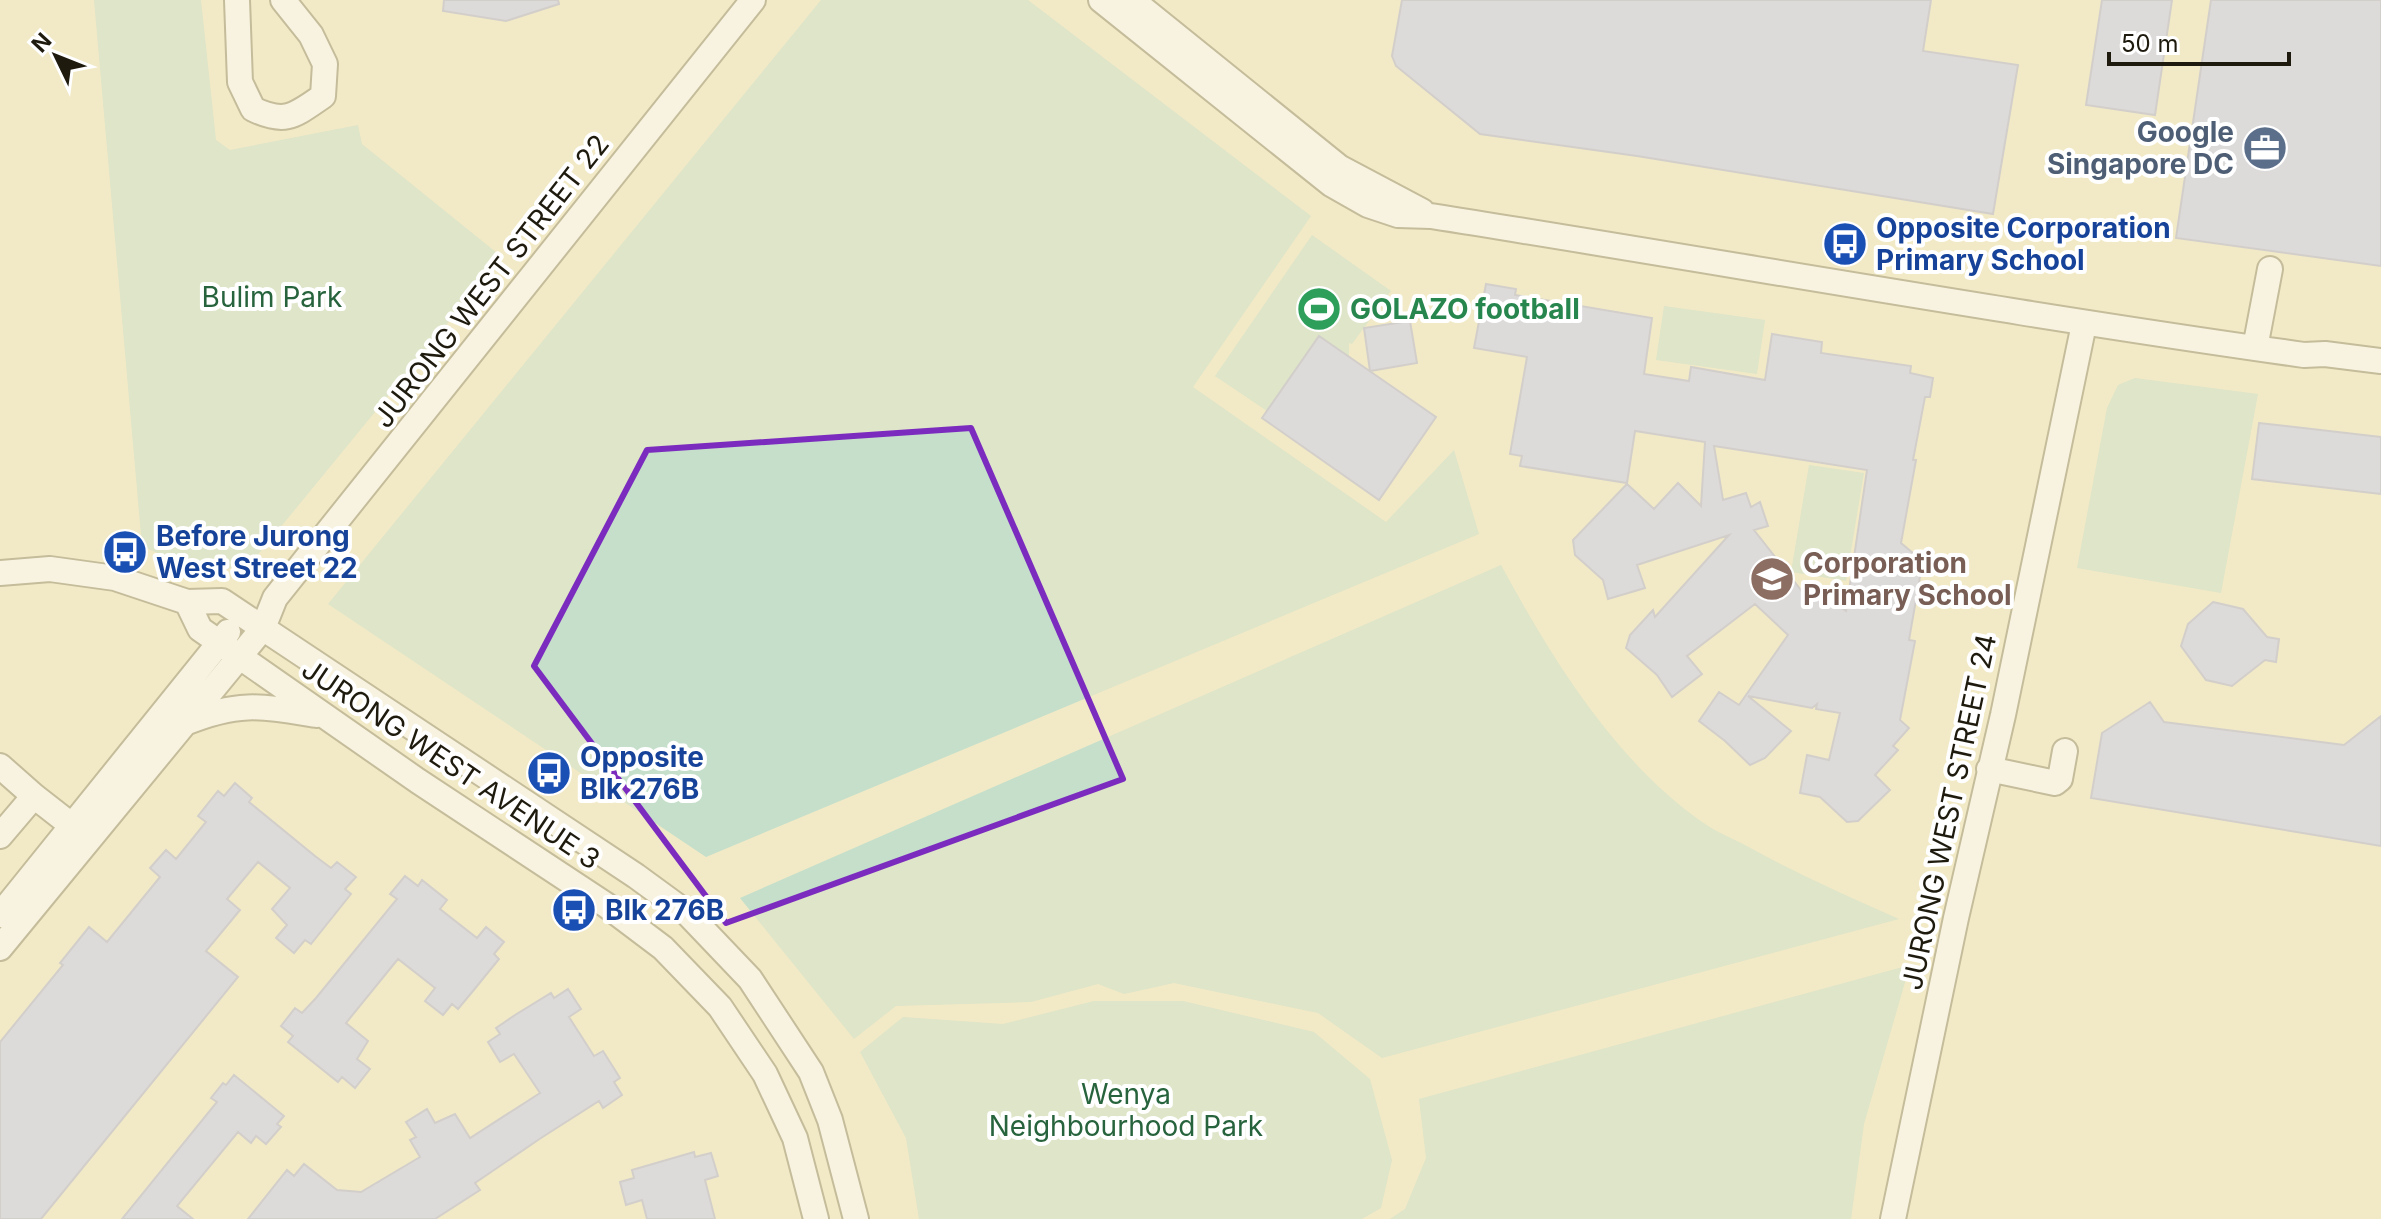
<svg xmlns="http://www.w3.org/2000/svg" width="2381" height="1219" font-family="Inter,sans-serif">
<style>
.green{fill:#c5dfcb}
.building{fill:#c4c7f2;stroke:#acaecf;stroke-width:2;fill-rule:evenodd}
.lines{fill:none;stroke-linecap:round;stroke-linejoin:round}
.minor-casing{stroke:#8d8665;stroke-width:28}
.minor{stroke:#fff;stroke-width:24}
.marked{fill:none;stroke:#7b2cbf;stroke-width:6;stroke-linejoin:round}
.labels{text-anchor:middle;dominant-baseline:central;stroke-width:8;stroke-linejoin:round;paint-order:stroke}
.service-label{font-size:28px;font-weight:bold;fill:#4e5e75;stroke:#fff;text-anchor:end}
.transit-label{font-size:28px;font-weight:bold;fill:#164399;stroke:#fff;text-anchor:start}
.street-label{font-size:28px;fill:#1e1b0e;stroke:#fff}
.park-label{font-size:28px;fill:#27633c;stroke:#fff}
.leisure-label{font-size:28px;font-weight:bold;fill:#27864d;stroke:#fff;text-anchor:start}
.education-label{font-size:28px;font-weight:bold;fill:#785e54;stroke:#fff;text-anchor:start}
</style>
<rect width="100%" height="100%" fill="#f2eac6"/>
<path class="green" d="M 94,0 L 201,0 L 216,140 L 230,150 L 358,125 L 362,144 L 502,257 L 252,562 L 206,575 L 142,546 Z
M 821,0 L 1028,0 L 1311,216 L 1193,387 L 1386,522 L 1454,450 L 1479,534 L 706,857 L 328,604 Z
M 1312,235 L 1391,291 L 1352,344 L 1349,343 L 1349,366 L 1267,411 L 1215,376 Z
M 1664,306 L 1765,320 L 1757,374 L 1656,360 Z
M 2135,378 L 2258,394 L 2221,593 L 2077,568 L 2107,408 L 2118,385 Z
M 1809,465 L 1864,473 L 1846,581 L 1791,572 Z
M 1501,565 C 1552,659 1613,759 1702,822 C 1715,831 1731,838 1745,845 C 1795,873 1847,896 1899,919 L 1382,1058 L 1318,1013 L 1174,983 L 1124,994 L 1098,984 L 1031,1002 L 896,1006 L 854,1039 L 740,898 Z
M 1910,965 L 1864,1124 L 1851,1219 L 1390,1219 L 1405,1209 L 1426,1158 L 1419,1099 Z
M 1094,1001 L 1183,1001 L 1314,1032 L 1370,1079 L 1392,1160 L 1381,1208 L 1362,1219 L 919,1219 L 906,1138 L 860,1052 L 903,1017 L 1003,1024 Z"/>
<path class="building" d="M 444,0 L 558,0 L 559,4 L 506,21 L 443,11 Z
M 1402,0 L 1931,0 L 1923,51 L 2018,65 L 1993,214 L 1637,156 L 1480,134 L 1396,66 L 1392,56 Z
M 2102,0 L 2172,0 L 2155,115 L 2086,105 Z
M 2211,0 L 2381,0 L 2381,266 L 2176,238 Z
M 1486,284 L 1516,289 L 1515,295 L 1652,318 L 1644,374 L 1689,381 L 1691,367 L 1765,380 L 1772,334 L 1822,342 L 1821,353 L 1911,366 L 1910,373 L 1933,378 L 1930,397 L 1925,397 L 1913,460 L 1916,460 L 1901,543 L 1919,558 L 1922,565 L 1909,640 L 1915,641 L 1900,720 L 1909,728 L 1893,746 L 1898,750 L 1875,775 L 1890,790 L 1858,821 L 1847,822 L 1820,797 L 1800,793 L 1807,755 L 1829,760 L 1840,713 L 1816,709 L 1817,704 L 1812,708 L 1748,696 L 1791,731 L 1765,758 L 1750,765 L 1725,741 L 1699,721 L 1719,692 L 1739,705 L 1788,635 L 1755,604 L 1687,656 L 1702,674 L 1672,697 L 1657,675 L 1626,648 L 1630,635 L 1653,610 L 1655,617 L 1729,535 L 1637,565 L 1645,588 L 1608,599 L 1603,580 L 1575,555 L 1573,540 L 1627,484 L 1654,509 L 1678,483 L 1701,506 L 1705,442 L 1635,431 L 1627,483 L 1520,466 L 1522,456 L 1510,454 L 1527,357 L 1474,348 ZM 1714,446 L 1867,470 L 1846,611 L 1815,589 L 1808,599 L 1754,530 L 1768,526 L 1760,502 L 1751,507 L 1746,493 L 1723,500 Z
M 1410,321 L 1417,363 L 1370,371 L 1364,328 Z
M 1319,336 L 1436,417 L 1379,500 L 1262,418 Z
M 2259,423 L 2381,437 L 2381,494 L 2252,479 Z
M 2213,602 L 2243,609 L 2267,637 L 2279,639 L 2276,662 L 2265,660 L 2232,686 L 2206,680 L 2181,646 L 2188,624 Z
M 2150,702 L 2164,722 L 2344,745 L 2381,716 L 2381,846 L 2091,798 L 2102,733 Z
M 235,783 L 252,798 L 249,802 L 315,856 L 331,868 L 337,862 L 356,877 L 345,889 L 351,894 L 311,944 L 305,940 L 294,953 L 276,938 L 287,925 L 272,909 L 290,888 L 258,862 L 227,899 L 240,910 L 206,951 L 238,977 L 41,1219 L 0,1219 L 0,1042 L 63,965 L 60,963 L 89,927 L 107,942 L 160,877 L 150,868 L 166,850 L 176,859 L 206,822 L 198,816 L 218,791 L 224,796 Z
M 405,876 L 418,886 L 422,880 L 447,900 L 440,909 L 477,938 L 486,927 L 504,942 L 494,954 L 499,959 L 473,991 L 458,1009 L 452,1004 L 443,1015 L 425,1001 L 435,988 L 398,959 L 346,1023 L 368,1041 L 357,1059 L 370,1069 L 355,1088 L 342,1077 L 338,1082 L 288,1042 L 293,1036 L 281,1026 L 295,1008 L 302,1013 L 316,998 L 397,899 L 390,894 Z
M 568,989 L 581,1009 L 569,1017 L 594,1056 L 603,1051 L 620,1078 L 614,1082 L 622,1095 L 603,1108 L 599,1101 L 541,1138 L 475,1183 L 480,1190 L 435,1219 L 248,1219 L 287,1170 L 294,1176 L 304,1164 L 337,1190 L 361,1192 L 420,1157 L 410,1140 L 416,1137 L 406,1122 L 427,1109 L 435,1123 L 455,1114 L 470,1138 L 540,1093 L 514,1054 L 500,1062 L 488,1042 L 500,1034 L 496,1028 L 515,1015 L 551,993 L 554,998 Z
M 234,1075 L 284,1116 L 277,1124 L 281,1127 L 266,1144 L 256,1136 L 251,1143 L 238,1132 L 177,1206 L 193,1219 L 122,1219 L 217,1102 L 211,1098 L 223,1083 L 226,1085 Z
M 694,1152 L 695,1157 L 711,1153 L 718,1176 L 705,1180 L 715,1219 L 647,1219 L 642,1200 L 626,1205 L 620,1182 L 634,1178 L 632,1170 Z"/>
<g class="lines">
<g class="minor-casing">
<path id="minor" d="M 237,0 L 240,82 L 253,109 C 286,125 295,115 323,96 L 325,64 L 311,35 L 283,0
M 1101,0 L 1331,184 L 1368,205 L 1398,215 L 1431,216 C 1722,262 2012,314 2304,355 L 2325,354 L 2381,361
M 1132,0 L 1339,167 L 1422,211
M 2255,348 L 2270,269
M 0,573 L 50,569 L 115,578 L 187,602 L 222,601 L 636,876 L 688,914 L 750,979 L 811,1072 L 830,1120 L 856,1219
M 187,602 L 200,629 L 418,781 L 606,905 L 663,948 L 720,1007 L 765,1074 L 795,1138 L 816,1219
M 185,723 C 239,701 261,706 317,715
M 0,766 L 34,796 L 84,835
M 1989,769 L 2055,783 L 2060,779 L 2065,751
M 0,836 L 34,796
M 0,915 L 228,632
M 0,948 L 263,628 L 275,598 L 753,0
M 1893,1219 L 1956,918 L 2003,715 L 2084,324"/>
</g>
<use href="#minor" class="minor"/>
</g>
<path d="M0 0H2381V1219H0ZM 971,428 L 1123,779 L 726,923 L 534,666 L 647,450 Z" fill="#f2eac6" fill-opacity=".55" fill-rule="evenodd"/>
<path class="marked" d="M 971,428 L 1123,779 L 726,923 L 534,666 L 647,450 Z"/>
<defs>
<g id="office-disc" transform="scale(2.3)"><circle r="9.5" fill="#5c6f8a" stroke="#fff"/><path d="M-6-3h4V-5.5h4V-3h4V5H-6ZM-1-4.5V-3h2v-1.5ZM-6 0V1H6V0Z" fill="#fff"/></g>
<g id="bus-disc" transform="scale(2.3)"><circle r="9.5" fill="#1a4fb4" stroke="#fff"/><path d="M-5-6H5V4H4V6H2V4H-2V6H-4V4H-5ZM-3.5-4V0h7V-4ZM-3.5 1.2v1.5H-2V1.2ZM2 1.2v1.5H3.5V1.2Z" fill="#fff"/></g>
<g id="stadium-disc" transform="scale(2.3)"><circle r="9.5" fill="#2e9e5b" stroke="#fff"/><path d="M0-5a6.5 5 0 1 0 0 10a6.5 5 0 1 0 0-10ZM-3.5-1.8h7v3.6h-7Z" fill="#fff"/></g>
<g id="school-disc" transform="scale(2.3)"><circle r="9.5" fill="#8d6e63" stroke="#fff"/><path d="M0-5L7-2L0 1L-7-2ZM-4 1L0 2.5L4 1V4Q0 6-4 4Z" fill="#fff"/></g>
</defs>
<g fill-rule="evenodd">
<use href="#office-disc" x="2265" y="148"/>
<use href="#bus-disc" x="1845" y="244"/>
<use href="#stadium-disc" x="1319" y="309"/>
<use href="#bus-disc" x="125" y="552"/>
<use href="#school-disc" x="1772" y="579"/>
<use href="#bus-disc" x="549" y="773"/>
<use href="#bus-disc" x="574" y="910"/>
</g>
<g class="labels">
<g class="service-label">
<text x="2234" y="132">Google<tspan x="2234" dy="32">Singapore DC</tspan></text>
</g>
<g class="transit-label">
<text x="1876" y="228">Opposite Corporation<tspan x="1876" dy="32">Primary School</tspan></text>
<text x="156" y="536">Before Jurong<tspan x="156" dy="32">West Street 22</tspan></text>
<text x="580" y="757">Opposite<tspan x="580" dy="32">Blk 276B</tspan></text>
<text x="605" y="910">Blk 276B</text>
</g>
<g class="street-label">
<text transform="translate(491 281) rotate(-52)">JURONG WEST STREET 22</text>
<text transform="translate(451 764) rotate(34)">JURONG WEST AVENUE 3</text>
<text transform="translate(1949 812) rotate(-78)">JURONG WEST STREET 24</text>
</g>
<g class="park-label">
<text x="272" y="297">Bulim Park</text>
<text x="1126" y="1094">Wenya<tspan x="1126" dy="32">Neighbourhood Park</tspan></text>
</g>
<g class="leisure-label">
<text x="1350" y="309">GOLAZO football</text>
</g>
<g class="education-label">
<text x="1803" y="563">Corporation<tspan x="1803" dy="32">Primary School</tspan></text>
</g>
</g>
<g transform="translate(56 56) rotate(313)" stroke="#ffffff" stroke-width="6" paint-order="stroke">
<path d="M0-6L14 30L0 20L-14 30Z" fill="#1e1b0e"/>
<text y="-12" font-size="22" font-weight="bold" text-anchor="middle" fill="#1e1b0e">N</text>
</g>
<path d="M2109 52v12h180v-12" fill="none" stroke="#1e1b0e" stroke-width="4"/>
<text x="2121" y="52" font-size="24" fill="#1e1b0e" stroke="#ffffff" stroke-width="6" paint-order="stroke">50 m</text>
</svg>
